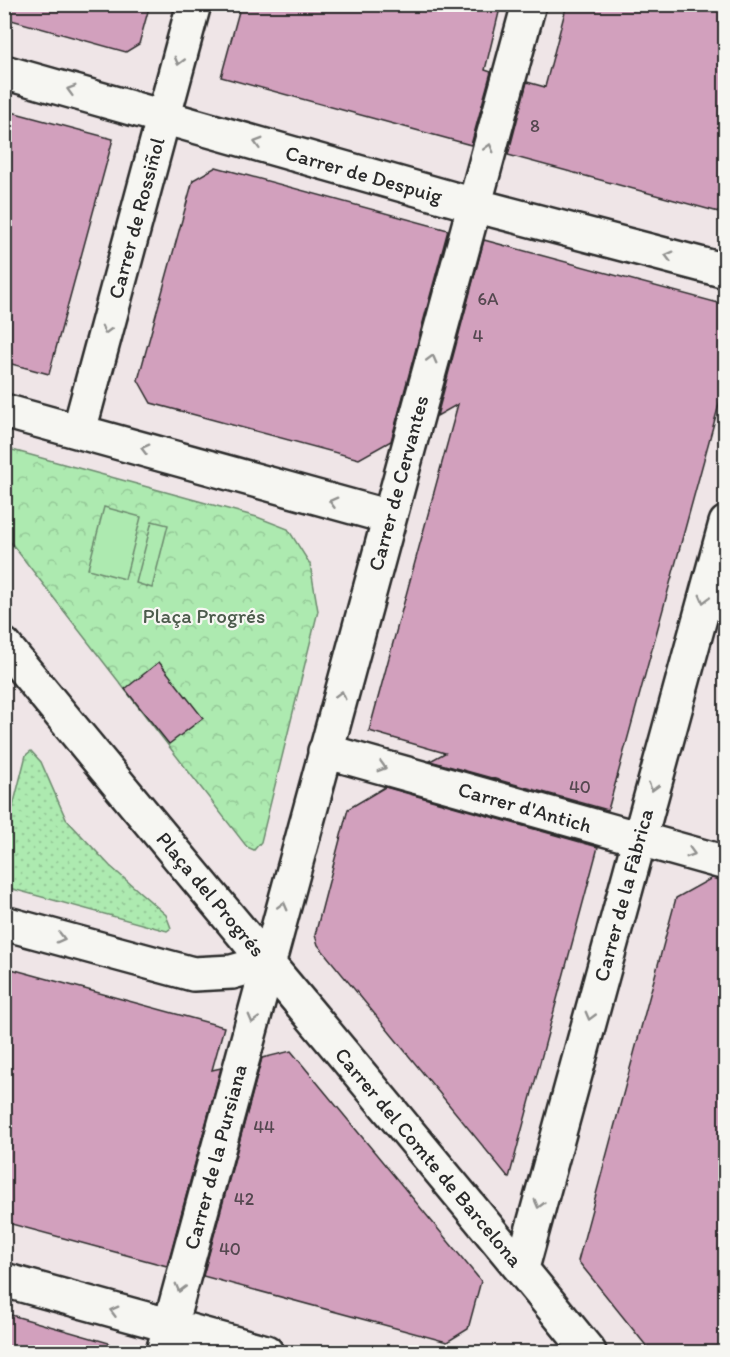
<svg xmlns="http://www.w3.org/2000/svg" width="730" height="1357" font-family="Itim,sans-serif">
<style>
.grass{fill:url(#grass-dots);stroke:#6c8a6e;stroke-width:1.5}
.park{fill:url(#park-crowns);stroke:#6c8a6e;stroke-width:1.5}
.pitch{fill:#adeab0;stroke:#6c8a6e;stroke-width:1.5}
.building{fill:#d2a0bd;stroke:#2b2b2b;stroke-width:1.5}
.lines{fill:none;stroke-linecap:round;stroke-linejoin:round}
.minor-casing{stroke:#2b2b2b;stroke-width:38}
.minor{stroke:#f6f6f2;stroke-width:33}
.oneway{stroke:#90908e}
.labels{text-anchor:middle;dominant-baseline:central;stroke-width:4.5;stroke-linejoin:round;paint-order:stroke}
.number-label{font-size:18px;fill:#554850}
.street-label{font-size:21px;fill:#2b2b2b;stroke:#f6f6f2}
.park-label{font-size:21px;fill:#4c5b4c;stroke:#f6f6f2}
</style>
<defs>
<pattern id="grass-dots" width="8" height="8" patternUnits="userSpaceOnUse" patternTransform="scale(1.5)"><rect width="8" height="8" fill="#adeab0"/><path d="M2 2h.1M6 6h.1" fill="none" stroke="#95c998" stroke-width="1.8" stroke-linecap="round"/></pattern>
<pattern id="park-crowns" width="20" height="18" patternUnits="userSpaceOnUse" patternTransform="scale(1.5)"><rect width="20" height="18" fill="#adeab0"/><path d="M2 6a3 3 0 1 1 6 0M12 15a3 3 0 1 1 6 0" fill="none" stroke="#95c998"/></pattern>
</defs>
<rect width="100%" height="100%" fill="#efe5e7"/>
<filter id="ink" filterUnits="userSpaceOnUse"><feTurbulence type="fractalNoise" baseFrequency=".0167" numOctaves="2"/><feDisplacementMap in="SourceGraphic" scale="12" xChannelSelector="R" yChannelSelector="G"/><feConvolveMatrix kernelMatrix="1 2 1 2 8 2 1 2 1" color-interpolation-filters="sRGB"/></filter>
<g filter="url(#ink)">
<path class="grass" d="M 31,751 L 41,762 L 66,819 L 110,866 L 166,915 L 171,928 L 167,931 L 5,887 L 5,838 L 26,755 Z"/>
<path class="park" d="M 5,448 L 257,517 L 288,529 L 310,564 L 318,611 L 261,842 L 254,850 L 247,847 L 5,535 Z"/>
<path class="pitch" d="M 104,507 L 141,517 L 125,579 L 88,569 Z
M 152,521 L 168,525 L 152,588 L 136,583 Z"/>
<path class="building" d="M 4,4 L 150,4 L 139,44 L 126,52 L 4,18 Z
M 241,4 L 501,4 L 485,70 L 491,72 L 471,145 L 221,77 Z
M 567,4 L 726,4 L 726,214 L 508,155 L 527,82 L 545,87 Z
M 4,110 L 113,139 L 49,374 L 4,362 Z
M 216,167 L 448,230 L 391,441 L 359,459 L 151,403 L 138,380 L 193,180 Z
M 484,240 L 726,305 L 726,379 L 608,810 L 430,761 L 445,753 L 369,731 L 458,404 L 437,416 Z
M 159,662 L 203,718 L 169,744 L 125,689 Z
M 385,787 L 598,847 L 509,1178 L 318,945 L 315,935 L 348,809 Z
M 712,878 L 726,881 L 726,1353 L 652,1353 L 578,1261 L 676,898 Z
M 4,967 L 224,1027 L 212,1070 L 221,1068 L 167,1266 L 4,1222 Z
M 291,1051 L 481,1281 L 468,1329 L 447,1342 L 203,1276 L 262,1058 Z
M 4,1313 L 109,1343 L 108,1353 L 4,1353 Z"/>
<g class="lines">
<g class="minor-casing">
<path id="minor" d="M 4,72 L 474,205 L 726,271
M 4,411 L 389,517
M 79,431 L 194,4
M 4,645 C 197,882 397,1115 589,1352
M 325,751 L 726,863
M 4,923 L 193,974 L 232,972 L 268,962
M 522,1268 L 726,523
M 4,1280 L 266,1352
M 163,1352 L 529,4"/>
</g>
<use href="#minor" class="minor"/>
</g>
<defs><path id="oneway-chevron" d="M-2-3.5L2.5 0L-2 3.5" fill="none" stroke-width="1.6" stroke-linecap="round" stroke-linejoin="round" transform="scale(1.5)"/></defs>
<g class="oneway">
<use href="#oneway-chevron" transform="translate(179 61) rotate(105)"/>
<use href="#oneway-chevron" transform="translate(71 90) rotate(-164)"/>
<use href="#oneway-chevron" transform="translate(258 143) rotate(-164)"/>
<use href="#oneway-chevron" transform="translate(489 148) rotate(-75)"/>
<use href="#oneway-chevron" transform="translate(669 256) rotate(-165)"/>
<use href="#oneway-chevron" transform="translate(106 330) rotate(105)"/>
<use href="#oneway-chevron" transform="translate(432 359) rotate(-75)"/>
<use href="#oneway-chevron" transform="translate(145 449) rotate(-165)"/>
<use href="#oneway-chevron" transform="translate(333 502) rotate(-165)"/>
<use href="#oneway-chevron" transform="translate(704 599) rotate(105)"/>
<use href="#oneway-chevron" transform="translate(341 695) rotate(-75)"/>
<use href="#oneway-chevron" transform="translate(382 767) rotate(16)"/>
<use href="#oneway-chevron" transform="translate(653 787) rotate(105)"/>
<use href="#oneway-chevron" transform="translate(691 853) rotate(16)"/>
<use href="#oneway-chevron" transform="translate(283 906) rotate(-75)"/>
<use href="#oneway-chevron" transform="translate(61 938) rotate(15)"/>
<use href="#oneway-chevron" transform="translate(590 1016) rotate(105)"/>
<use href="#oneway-chevron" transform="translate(253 1019) rotate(105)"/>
<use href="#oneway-chevron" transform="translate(539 1204) rotate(105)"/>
<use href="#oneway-chevron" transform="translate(180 1288) rotate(105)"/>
<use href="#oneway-chevron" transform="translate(114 1311) rotate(-165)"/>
</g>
</g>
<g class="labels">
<g class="number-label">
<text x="535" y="126">8</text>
<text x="488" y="299">6A</text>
<text x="478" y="336">4</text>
<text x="580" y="787">40</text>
<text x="264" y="1127">44</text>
<text x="244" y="1199">42</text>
<text x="230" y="1249">40</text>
</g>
<g class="street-label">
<text transform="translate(364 174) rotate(16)">Carrer de Despuig</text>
<text transform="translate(136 218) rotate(-75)">Carrer de Rossiñol</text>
<text transform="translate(398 483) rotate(-75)">Carrer de Cervantes</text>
<text transform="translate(525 807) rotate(16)">Carrer d'Antich</text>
<text transform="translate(211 894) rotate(50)">Plaça del Progrés</text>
<text transform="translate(623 895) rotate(-75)">Carrer de la Fàbrica</text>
<text transform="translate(215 1157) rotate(-75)">Carrer de la Pursiana</text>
<text transform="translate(429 1157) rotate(50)">Carrer del Comte de Barcelona</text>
</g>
<g class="park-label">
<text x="204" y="615">Plaça Progrés</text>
</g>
</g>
<rect width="730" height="1357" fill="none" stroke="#f6f6f2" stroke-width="24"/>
<rect x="12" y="12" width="706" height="1333" fill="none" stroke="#2b2b2b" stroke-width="2" filter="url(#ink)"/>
</svg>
